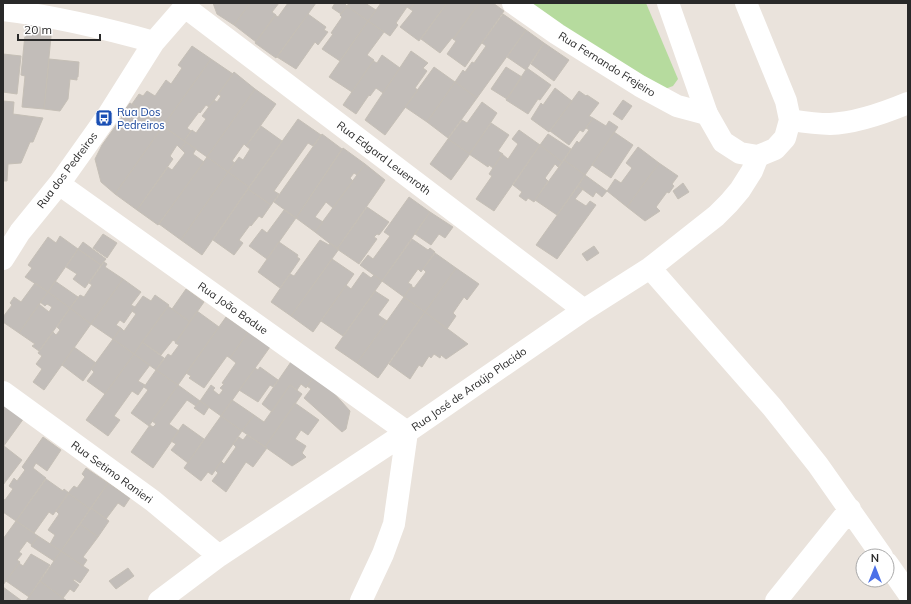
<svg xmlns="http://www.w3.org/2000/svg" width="911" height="604" font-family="Mulish,sans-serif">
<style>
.green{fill:#b6db9e}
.building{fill:#c2bdb9;stroke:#c5bfb6}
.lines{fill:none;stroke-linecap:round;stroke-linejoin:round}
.minor{stroke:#fff;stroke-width:22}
.tertiary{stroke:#fff;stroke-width:22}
.labels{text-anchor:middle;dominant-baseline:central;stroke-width:3.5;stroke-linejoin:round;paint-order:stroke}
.street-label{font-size:11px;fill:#292929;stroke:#fff}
.transit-label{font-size:11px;fill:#164399;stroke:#fff;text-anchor:start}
</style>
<rect width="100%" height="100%" fill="#eae3dc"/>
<path class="green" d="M 525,3 L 646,3 L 678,79 L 673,86 L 665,89 Z"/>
<path class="building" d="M 213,3 L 250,3 L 234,25 L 217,14 Z
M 250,3 L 279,3 L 272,12 L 276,15 L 256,42 L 234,25 Z
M 288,3 L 316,3 L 276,58 L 255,43 L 275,15 L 278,17 Z
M 335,3 L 344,3 L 347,6 L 341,14 L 332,8 Z
M 349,3 L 365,3 L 376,10 L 368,21 L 347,6 Z
M 381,3 L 415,3 L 410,9 L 407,7 L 396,23 L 398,25 L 390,36 L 368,21 Z
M 415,3 L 447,3 L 419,41 L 400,27 L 413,11 L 410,9 Z
M 447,3 L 479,3 L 454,39 L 452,38 L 440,53 L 421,39 Z
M 479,3 L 493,3 L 504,11 L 465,67 L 447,54 L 456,41 L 453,39 Z
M 347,6 L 368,21 L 340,61 L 322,49 L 333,34 L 331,33 L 342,17 L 340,15 Z
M 308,14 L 326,27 L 324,30 L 328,32 L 318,45 L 315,42 L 296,69 L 277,57 Z
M 503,14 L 526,30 L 477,98 L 455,82 L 463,70 L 465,72 L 472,62 L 474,63 L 486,46 L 482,43 Z
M 368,21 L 384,32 L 367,55 L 374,60 L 352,92 L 329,77 Z
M 26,24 L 52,26 L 44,109 L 22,107 L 25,76 L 21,75 Z
M 526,30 L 544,43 L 526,70 L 507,57 Z
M 544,43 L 569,60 L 554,81 L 531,64 Z
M 192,46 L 211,59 L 163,126 L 132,104 L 139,94 L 143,96 L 147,91 L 155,96 L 166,80 L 171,84 L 182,68 L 178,65 Z
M 411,51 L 428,63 L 423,68 L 427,71 L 415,88 L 418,90 L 385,135 L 365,120 Z
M 3,54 L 21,56 L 17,94 L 3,92 Z
M 382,55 L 400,68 L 383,93 L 376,88 L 370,96 L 369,95 L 356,114 L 343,105 L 373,61 L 377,63 Z
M 49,59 L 79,62 L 78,77 L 77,77 L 77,80 L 70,79 L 68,99 L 60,111 L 44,109 Z
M 211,59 L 233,74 L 209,107 L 206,105 L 200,113 L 199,112 L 187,128 L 191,131 L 184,141 L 163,126 Z
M 434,67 L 455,82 L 427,122 L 405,107 Z
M 506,67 L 522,77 L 507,99 L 491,89 Z
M 527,68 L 551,85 L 540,100 L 538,99 L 528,114 L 506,100 Z
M 234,72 L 255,89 L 207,157 L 184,141 L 192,130 L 196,133 L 206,119 L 202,116 L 214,100 L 217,102 L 221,96 L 218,94 Z
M 455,82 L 477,98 L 448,138 L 427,122 Z
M 555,88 L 572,101 L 549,132 L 531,119 L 541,103 L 543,105 Z
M 255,89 L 276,104 L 246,146 L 244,144 L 232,161 L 235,163 L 228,172 L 207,157 Z
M 579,91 L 586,96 L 587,95 L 599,103 L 589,116 L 593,118 L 583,132 L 580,130 L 569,145 L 550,131 Z
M 623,100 L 632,106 L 622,120 L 613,114 Z
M 3,101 L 14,102 L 13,114 L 43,118 L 33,142 L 30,142 L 21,163 L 8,164 L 7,181 L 3,181 Z
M 482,102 L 497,113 L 470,154 L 448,139 L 462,120 L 467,123 Z
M 130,103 L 163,126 L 115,194 L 101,182 L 95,159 L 102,145 L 122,117 L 120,116 Z
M 593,118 L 606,126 L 609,121 L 618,127 L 585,175 L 564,160 L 577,141 L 579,143 L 589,130 L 586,128 Z
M 298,119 L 321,135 L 313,146 L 308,143 L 274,191 L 279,194 L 271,205 L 248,189 Z
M 491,123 L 509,135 L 498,151 L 503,154 L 493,168 L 489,165 L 488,167 L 469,154 Z
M 163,126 L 186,142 L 181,149 L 177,145 L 170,156 L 173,159 L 137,210 L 115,194 Z
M 261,126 L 282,141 L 249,187 L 228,172 L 239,157 L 243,160 L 250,149 L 246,146 Z
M 519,130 L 540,145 L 494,211 L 476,199 L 492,176 L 489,174 L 502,154 L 508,159 L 518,144 L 512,139 Z
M 614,132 L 633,145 L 611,178 L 592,165 Z
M 322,134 L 342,149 L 296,218 L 274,202 Z
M 548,134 L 571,149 L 562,162 L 540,145 Z
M 448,139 L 470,154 L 451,180 L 430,164 Z
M 186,142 L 196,149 L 193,154 L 204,162 L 158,225 L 137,210 L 168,167 L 172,170 L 185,153 L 181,149 Z
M 540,145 L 562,162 L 558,167 L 555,164 L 545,178 L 548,181 L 534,202 L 528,198 L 526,201 L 519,196 L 522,192 L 513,185 Z
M 638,147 L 659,163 L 627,207 L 607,191 L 615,179 L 621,183 L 632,168 L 626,163 Z
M 343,148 L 365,164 L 357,175 L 354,173 L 350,178 L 353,181 L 333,208 L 326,202 L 315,217 L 323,222 L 315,232 L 296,218 Z
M 207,157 L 228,172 L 181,240 L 159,224 Z
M 564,160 L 585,175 L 557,215 L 535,200 Z
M 659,163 L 678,176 L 672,184 L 674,186 L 669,193 L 667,192 L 656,207 L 660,211 L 645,221 L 627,207 Z
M 365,164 L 385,180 L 337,249 L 315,232 Z
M 228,172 L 249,187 L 202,255 L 181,240 Z
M 585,175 L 607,191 L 602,197 L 596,192 L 593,197 L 578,186 Z
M 683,183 L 689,192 L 678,199 L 673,191 Z
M 578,186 L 583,189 L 575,199 L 586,206 L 590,201 L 596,205 L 557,259 L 536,245 Z
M 248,189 L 271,205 L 262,218 L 259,216 L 251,226 L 250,225 L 239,240 L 243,243 L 234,255 L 213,240 Z
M 409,197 L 430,212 L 382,281 L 360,265 L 368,255 L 373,259 L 390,236 L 384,232 Z
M 367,207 L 389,222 L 379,235 L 377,234 L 374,237 L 377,239 L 359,264 L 337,249 Z
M 284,210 L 296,218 L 267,259 L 249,246 L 262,229 L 267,233 Z
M 430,212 L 453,227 L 445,238 L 439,234 L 431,245 L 415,234 Z
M 103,234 L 117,243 L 107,258 L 93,248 Z
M 60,236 L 78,249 L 48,292 L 25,277 L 32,268 L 28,265 L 48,237 L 56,243 Z
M 412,239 L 428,250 L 430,248 L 435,252 L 421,272 L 418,269 L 408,283 L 412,285 L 404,297 L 382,281 Z
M 320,240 L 329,245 L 330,243 L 339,249 L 291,316 L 271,302 L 290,274 L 294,276 Z
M 83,242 L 106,259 L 101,265 L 78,249 Z
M 279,242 L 298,255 L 297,257 L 300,259 L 280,288 L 258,272 Z
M 594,246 L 599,253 L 587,261 L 582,254 Z
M 78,249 L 101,265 L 85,288 L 73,279 L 77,274 L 66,267 Z
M 435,253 L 456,268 L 425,312 L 404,297 L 411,286 L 414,288 L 426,272 L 423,269 Z
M 332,259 L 354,274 L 313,332 L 291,316 Z
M 104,262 L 107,264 L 105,267 L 123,279 L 91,324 L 70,308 L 80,295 L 84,297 L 92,285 L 89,283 Z
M 456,268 L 479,284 L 467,300 L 464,297 L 453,313 L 456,316 L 447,329 L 425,312 Z
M 363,272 L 371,278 L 374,275 L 382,281 L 343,336 L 321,321 L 346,285 L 351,289 Z
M 123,279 L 141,292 L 131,305 L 135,307 L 124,323 L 120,320 L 116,325 L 121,328 L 113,339 L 91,324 Z
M 55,281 L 78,297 L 70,308 L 48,292 Z
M 35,283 L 48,292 L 19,333 L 3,322 L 3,317 L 12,305 L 10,303 L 14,297 L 21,302 Z
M 186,289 L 204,302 L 190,322 L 172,309 Z
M 375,291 L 389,300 L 378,315 L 387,321 L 357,363 L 335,348 Z
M 48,292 L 70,308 L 39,351 L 32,346 L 35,344 L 19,333 L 39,304 L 49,312 L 52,307 L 47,304 L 45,306 L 40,302 Z
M 155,295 L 169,305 L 134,354 L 113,339 L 121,328 L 124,331 L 136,314 L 132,311 L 143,296 L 151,301 Z
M 404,297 L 425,312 L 378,378 L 357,363 Z
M 168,306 L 190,322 L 176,342 L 173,340 L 161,355 L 142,342 Z
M 70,308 L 91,324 L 44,390 L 33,382 L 42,369 L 36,364 L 42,356 L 38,353 L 53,332 L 56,335 L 60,330 L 57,327 Z
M 197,311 L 219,327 L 178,385 L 156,370 L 168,354 L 171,356 L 179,345 L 175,343 Z
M 425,312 L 468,344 L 446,359 L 441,355 L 440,358 L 434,354 L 431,358 L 429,356 L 422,367 L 419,365 L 410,379 L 389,364 Z
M 226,317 L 248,332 L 230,358 L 227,356 L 204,388 L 189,378 L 191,376 L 186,373 Z
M 248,332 L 270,347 L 221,416 L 200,401 L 211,385 L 215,388 L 213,390 L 219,395 L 223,390 L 220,388 L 224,384 L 222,383 L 236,363 L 230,358 Z
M 113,339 L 134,354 L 105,394 L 87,381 L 94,372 L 91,369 Z
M 142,342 L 164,358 L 156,370 L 134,354 Z
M 74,347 L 96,363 L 83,381 L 62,365 Z
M 134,354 L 150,365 L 138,381 L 145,385 L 138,395 L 132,391 L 114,416 L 120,420 L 108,436 L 86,420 Z
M 293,359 L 315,375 L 306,388 L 301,384 L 297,390 L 290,385 L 272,412 L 262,404 Z
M 260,367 L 278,380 L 273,387 L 270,385 L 258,402 L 239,390 L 255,368 L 258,370 Z
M 156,370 L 178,385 L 149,426 L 131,413 L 148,390 L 144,387 Z
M 313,378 L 332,391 L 350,411 L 346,429 L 342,432 L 304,398 L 311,389 L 307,386 Z
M 178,385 L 200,401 L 196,406 L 187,400 L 169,424 L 179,431 L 153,468 L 131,452 L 150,425 L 153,427 L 156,424 L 152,421 Z
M 290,385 L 302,394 L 265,447 L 242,431 L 254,415 L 264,422 Z
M 232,400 L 254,415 L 242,431 L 221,416 Z
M 200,401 L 209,407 L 204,415 L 194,408 Z
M 295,403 L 319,420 L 308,435 L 301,430 L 295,439 L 306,446 L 302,453 L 306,457 L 292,466 L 265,447 Z
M 3,404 L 24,418 L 3,447 Z
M 221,416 L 242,431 L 212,475 L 208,472 L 201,481 L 184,468 Z
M 183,424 L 204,439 L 188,463 L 171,450 L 176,444 L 171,441 Z
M 247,435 L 267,448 L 253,467 L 246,462 L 226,492 L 212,481 L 218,473 L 215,470 L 221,461 L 224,464 L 236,447 L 233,444 L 239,437 L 243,440 Z
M 43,437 L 61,450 L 47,471 L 36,463 L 33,468 L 46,478 L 16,521 L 3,512 L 3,499 L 5,500 L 13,489 L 9,486 L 14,478 L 17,481 L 25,470 L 22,467 Z
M 4,446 L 22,460 L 3,485 L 3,447 Z
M 86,468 L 108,483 L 90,509 L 68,493 L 74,486 L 77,488 L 85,477 L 82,474 Z
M 46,479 L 63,491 L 64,489 L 69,493 L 53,515 L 49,512 L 34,533 L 16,521 Z
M 108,483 L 130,498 L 124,507 L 118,503 L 106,519 L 91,508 Z
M 68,493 L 90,509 L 61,551 L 50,544 L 55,535 L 48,530 L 59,514 L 56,511 Z
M 91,508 L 109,521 L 98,537 L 80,524 Z
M 16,521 L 38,536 L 32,545 L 27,541 L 19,552 L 22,554 L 17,560 L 20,562 L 3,585 L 3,539 Z
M 80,524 L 98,537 L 83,557 L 87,560 L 83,566 L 61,551 Z
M 38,536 L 61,551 L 54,561 L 31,546 Z
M 61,551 L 89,570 L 80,583 L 74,579 L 73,580 L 79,585 L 74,592 L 70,589 L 63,598 L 40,581 Z
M 31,554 L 50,565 L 29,597 L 6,581 L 19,563 L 23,566 Z
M 128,568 L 134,576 L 116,589 L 109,581 Z
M 40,581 L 63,598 L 67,601 L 26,601 Z
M 3,587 L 22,601 L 3,601 Z"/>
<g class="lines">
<path class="minor" d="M 513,3 L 557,34 L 640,86 L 677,106 L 707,114
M 185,7 L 584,310
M 3,10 C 54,16 104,28 154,42
M 790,120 C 803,122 817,124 830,124 C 856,123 884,113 908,103
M 59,184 L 407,432 L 394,524 L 383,554 L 361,601
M 3,259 L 20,232 L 59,184 L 108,115 L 154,42 L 188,3
M 650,268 L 772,407 L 818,465 L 882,556
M 3,392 L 153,501 L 219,556
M 887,563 L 908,593
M 159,601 L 219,556 L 407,432 L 584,310 L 650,268 L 716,216 L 729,203 L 740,190 L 752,171 L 758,156
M 776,601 L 850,509"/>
<path class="tertiary" d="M 668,3 L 707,114 L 723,142 L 740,153 L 758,156 L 775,149 L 785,138 L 790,120 L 786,101 L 746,3"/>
</g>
<defs>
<g id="bus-square" transform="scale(0.9)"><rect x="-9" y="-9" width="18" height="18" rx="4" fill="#1a4fb4" stroke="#fff"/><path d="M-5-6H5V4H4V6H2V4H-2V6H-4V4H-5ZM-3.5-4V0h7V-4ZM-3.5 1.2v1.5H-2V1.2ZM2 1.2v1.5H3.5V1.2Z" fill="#fff"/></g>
</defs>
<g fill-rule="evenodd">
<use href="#bus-square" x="104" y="118"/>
</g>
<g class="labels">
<g class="street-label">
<text transform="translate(607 64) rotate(32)">Rua Fernando Frejeiro</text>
<text transform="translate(384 158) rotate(37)">Rua Edgard Leuenroth</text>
<text transform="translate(67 170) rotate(-53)">Rua dos Pedreiros</text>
<text transform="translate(233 308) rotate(35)">Rua João Badue</text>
<text transform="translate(469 389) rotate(-35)">Rua José de Araújo Placido</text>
<text transform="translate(112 472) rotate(36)">Rua Setimo Ranieri</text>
</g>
<g class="transit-label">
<text x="117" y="112">Rua Dos<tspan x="117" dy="13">Pedreiros</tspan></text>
</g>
</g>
<rect width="911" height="604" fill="none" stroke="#292929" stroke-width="8"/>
<g transform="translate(875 568)"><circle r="19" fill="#ffffff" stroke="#a9a9a9"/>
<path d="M0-3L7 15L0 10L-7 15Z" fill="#4b70e8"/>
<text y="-6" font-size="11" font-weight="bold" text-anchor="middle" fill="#292929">N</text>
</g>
<path d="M18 34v6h82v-6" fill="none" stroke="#292929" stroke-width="2"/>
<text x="24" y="34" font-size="12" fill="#292929" stroke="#ffffff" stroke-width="3" paint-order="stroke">20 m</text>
</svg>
